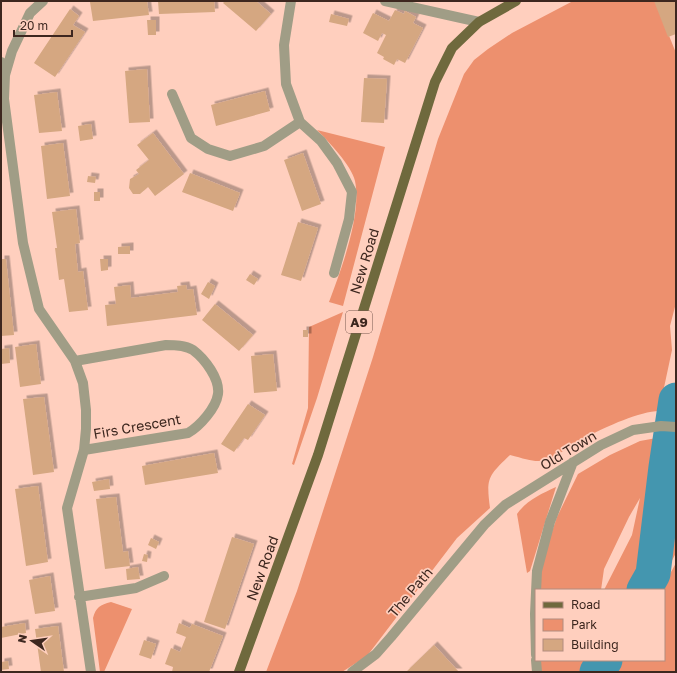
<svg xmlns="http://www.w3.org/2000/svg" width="677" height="673" font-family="'Golos Text',sans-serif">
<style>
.green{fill:#ed906e}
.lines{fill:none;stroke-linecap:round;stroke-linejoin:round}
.river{stroke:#4496af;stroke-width:35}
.building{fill:#d5a781;filter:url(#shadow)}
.minor{stroke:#a09d86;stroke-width:10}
.major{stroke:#6f693d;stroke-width:10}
.labels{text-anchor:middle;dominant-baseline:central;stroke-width:3.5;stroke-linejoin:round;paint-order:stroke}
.shield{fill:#ffcfbe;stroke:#77594f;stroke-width:1}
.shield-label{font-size:13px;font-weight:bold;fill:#3d271f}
.street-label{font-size:14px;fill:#3d271f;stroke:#ffcfbe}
</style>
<defs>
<filter id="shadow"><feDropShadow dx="3.5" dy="-3.5" stdDeviation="0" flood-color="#0004"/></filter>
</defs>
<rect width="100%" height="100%" fill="#ffcfbe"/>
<path class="green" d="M 573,1 L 655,1 L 676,53 L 676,303 L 670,326 L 672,350 L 659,411 C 641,411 605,427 589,436 C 581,440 575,445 567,448 L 566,449 C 542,466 537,462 510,455 C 488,476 486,478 490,508 L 457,538 L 367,656 L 342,672 L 266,672 L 297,591 L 373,357 L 438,139 L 464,74 L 474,60 L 488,49 L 512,33 Z
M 317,130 L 385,147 L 343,306 L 329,302 C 341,270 362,215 355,181 C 352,166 328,141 317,130 Z
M 343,312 L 317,398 L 294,465 L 292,464 L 308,408 L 309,327 Z
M 662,437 L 662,440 L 676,441 L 676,553 L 656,590 L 604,590 L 632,535 L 640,498 L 629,517 L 604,569 L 601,590 L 539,590 L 542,561 L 557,517 L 578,474 L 610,455 L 640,441 Z
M 556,487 L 530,571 L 527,573 L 517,514 C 527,500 541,494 556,487 Z
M 676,563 L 676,672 L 615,672 L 622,660 L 664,660 L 664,590 L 661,590 Z
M 111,602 L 132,609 L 104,672 L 100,672 L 93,618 C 96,607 100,605 111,602 Z
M 541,660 L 618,660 L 612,672 L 541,672 Z"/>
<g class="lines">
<path class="river" d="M 644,590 L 653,574 L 666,467 L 676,400
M 597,672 L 605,660"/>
</g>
<path class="building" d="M 96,1 L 147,1 L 149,15 L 93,21 L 90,2 Z
M 158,1 L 214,1 L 215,12 L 159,14 Z
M 225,1 L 256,1 L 271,14 L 256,31 L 223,3 Z
M 654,1 L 676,1 L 676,34 L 668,37 Z
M 70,9 L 79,16 L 73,25 L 85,32 L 55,77 L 34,63 Z
M 395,10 L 404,14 L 405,11 L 416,17 L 413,23 L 423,28 L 405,63 L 397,59 L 394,65 L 383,59 L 384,57 L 377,53 L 386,35 L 382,33 L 378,41 L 363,33 L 373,13 L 389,21 Z
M 331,14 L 349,19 L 347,26 L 329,22 Z
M 147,20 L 156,20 L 156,35 L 148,35 Z
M 147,69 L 150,122 L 129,123 L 125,71 Z
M 364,78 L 387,79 L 384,123 L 361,122 Z
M 265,91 L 270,111 L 216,126 L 211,105 Z
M 57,92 L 62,131 L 39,133 L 34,95 Z
M 91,124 L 93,139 L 80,141 L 78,126 Z
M 153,133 L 184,174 L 155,196 L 148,187 L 140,194 L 133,194 L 129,188 L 130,179 L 139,174 L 136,170 L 149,160 L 137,145 Z
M 63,143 L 70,196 L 47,199 L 41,146 Z
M 303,153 L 321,204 L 302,211 L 284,160 Z
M 190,173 L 240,193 L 233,211 L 182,192 Z
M 88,176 L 96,177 L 95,183 L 87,182 Z
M 94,192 L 100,192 L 100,201 L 94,201 Z
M 76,209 L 80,243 L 75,244 L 78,272 L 83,271 L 88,310 L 69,312 L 64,279 L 59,280 L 55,248 L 57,248 L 52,212 Z
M 298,222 L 318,228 L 301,281 L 281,275 Z
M 130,246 L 130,254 L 118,254 L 118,247 Z
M 1,259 L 6,259 L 14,335 L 1,336 Z
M 100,259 L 108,259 L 108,270 L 101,271 Z
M 250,274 L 258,279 L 254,285 L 246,280 Z
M 208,282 L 215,286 L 209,299 L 201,294 Z
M 130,285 L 131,298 L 178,292 L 177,286 L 186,285 L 187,290 L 193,289 L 197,315 L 107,326 L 105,305 L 116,304 L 114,287 Z
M 215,304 L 253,335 L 239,351 L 202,320 Z
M 303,330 L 308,330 L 308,337 L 303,337 Z
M 36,344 L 41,384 L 20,387 L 15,347 Z
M 9,348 L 10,363 L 1,364 L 1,349 Z
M 273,354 L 277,391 L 254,393 L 251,356 Z
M 44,397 L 54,472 L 33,475 L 23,399 Z
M 248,404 L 265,415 L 248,440 L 244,438 L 234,452 L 221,444 Z
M 214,453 L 218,473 L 145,485 L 142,466 Z
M 109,479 L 110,489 L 94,491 L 92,482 Z
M 38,486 L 48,562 L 26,566 L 15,489 Z
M 116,497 L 123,552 L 128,551 L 130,566 L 105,569 L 96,499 Z
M 232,537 L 254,544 L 225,629 L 204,622 Z
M 151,538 L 159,542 L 156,549 L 148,545 Z
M 144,554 L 148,555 L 147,562 L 142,561 Z
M 138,567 L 140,579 L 127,580 L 126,569 Z
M 50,576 L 55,611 L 35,614 L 29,580 Z
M 25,623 L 26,633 L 1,638 L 1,627 Z
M 179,623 L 190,628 L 192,624 L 223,636 L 209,672 L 172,672 L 173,667 L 165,664 L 171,648 L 180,652 L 186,637 L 176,633 Z
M 58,626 L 64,672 L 41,672 L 35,629 Z
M 144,640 L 156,644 L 151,659 L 139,655 Z
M 434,645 L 459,672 L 406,672 Z
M 8,661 L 9,669 L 1,670 L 1,662 Z"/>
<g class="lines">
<path class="minor" d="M 291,1 L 284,45 L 286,84 L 300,122 L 321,141 L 337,163 L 352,192 L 349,219 L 334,273
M 385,1 L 479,22
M 1,62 L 5,75 L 4,99 L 23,243 L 39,309 L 75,361 L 83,383 L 86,410 L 86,429 L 84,450 L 67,508 L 91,672
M 5,75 L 12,51 L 30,13 L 43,1
M 172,94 L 191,138 L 208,149 L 230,156 L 264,146 L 300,122
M 75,361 L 166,345 C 175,345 185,345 193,350 C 205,359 220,379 218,394 C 216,408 200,426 188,433 L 84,450
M 79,597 L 136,588 L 164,576
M 536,655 L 535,614 L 537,571 L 550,522 L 573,462
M 536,660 L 537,672
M 352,672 L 376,654 L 391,637 L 485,524 L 505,505 L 601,445 L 633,430 L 661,426 L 676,427"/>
<path class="major" d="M 239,672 L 318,455 L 435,82 L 452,48 L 479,22 L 516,1"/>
</g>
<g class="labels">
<rect class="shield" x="346" y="311" width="26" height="22" rx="3"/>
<g class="shield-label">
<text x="359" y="322">A9</text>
</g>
<g class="street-label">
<text transform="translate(364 261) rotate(-73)">New Road</text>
<text transform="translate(137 426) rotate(-10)">Firs Crescent</text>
<text transform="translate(568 450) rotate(-31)">Old Town</text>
<text transform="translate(262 568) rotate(-70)">New Road</text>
<text transform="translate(410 592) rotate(-50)">The Path</text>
</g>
</g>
<rect width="677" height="673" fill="none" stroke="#3d271f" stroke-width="4"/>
<rect x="535" y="589" width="130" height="72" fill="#ffcfbe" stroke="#b18c7e"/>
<rect x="543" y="602" width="20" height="6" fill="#6f693d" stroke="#b18c7e"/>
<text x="571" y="609" font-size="12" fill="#3d271f">Road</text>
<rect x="543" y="619" width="20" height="12" fill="#ed906e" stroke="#b18c7e"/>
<text x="571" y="629" font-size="12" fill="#3d271f">Park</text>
<rect x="543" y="639" width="20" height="12" fill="#d5a781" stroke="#b18c7e"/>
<text x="571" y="649" font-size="12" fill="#3d271f">Building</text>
<g transform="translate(32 641) rotate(283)" stroke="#ffcfbe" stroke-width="3" paint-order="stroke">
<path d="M0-3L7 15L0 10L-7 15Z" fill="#3d271f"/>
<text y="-6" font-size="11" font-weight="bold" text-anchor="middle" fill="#3d271f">N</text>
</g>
<path d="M14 30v6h58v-6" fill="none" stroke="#3d271f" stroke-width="2"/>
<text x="20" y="30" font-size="12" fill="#3d271f" stroke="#ffcfbe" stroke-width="3" paint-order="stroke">20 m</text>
</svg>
